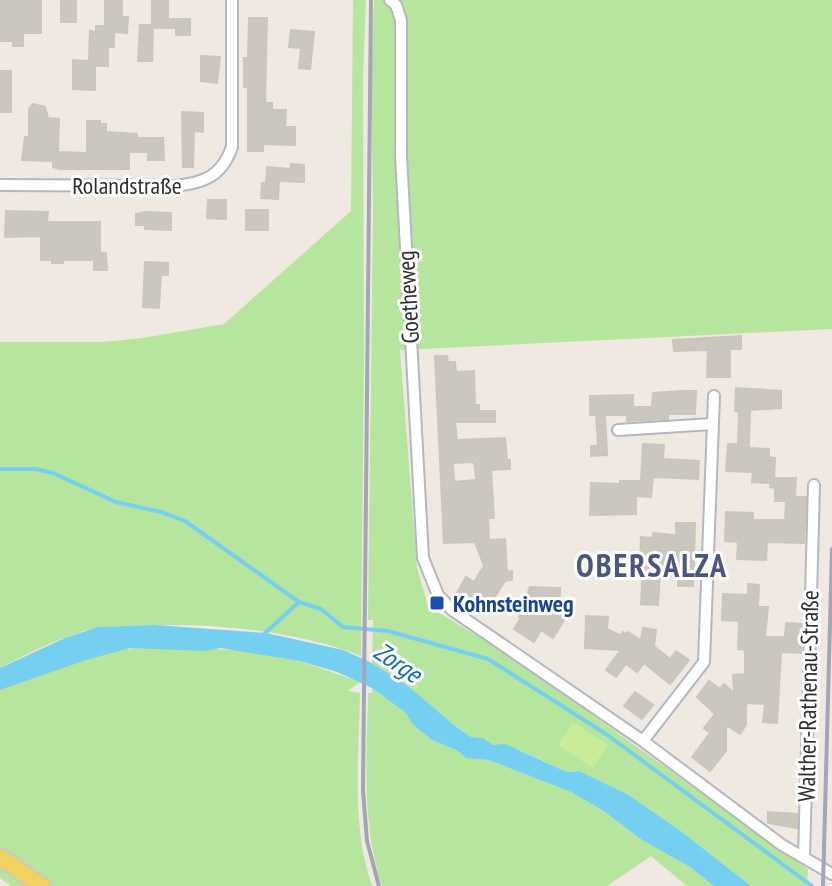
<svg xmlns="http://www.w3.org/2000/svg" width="832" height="886" font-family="'PT Sans Narrow',sans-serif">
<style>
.green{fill:#b6e59e}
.pitch{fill:#c9ec9a}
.water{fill:#75cff0}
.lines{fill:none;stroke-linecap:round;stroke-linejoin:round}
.stream{stroke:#75cff0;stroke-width:4}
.building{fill:#cbc7bf;stroke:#cbc5ba;stroke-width:2;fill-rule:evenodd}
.street-casing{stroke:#b4b7c1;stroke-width:14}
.primary-casing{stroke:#c9c9c9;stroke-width:20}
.street{stroke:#fff;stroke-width:10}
.primary{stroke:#f2d163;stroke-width:16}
.rail{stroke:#a3a6b8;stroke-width:4}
.transit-dot{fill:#1a4fb4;stroke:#fff;stroke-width:3}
.labels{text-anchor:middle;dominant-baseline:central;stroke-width:6;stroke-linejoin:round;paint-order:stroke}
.street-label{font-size:24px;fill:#2e2e2e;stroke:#fff}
.transit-label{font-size:24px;font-weight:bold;fill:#164399;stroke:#fff;text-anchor:start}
.water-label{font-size:26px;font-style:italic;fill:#0d6fa3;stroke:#fff}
.district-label{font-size:32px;font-weight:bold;letter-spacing:2px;fill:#4d5680;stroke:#fff}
</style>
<rect width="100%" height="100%" fill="#efe9e1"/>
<path class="green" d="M 353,0 L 366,0 L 363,77 L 364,350 L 361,656 C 290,629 207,622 132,626 C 120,627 107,626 96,628 C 62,636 30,652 0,668 L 0,342 L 103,342 L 143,338 L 224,324 L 351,211 Z
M 374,0 L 832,0 L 832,329 L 400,350 L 417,568 L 428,606 L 507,654 L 808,869 L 807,886 L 751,886 L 678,829 L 627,794 L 579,771 L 567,772 L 517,749 L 493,745 L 483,738 L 471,737 L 444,718 L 408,686 L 372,663 L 373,620 L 368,620 L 373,212 L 371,78 Z
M 146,647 L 244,650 L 300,661 L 360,682 L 348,691 L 360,693 C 359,757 351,826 372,886 L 11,886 L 0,878 L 0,690 C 44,671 97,650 146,647 Z
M 372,688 L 406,713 L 413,725 L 432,740 L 458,751 L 466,757 L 489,760 L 571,792 L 602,810 L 642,840 L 690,867 L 714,886 L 687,886 L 651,856 L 607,886 L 382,886 C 361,825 367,757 368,693 L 372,693 Z"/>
<path class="pitch" d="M 573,722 L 608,745 L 593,768 L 558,745 Z"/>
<path class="water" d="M 155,625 L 266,633 L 343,650 L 372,663 L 408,686 L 455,726 L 471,737 L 483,738 L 493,745 L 505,744 L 567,772 L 579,771 L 627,794 L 678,829 L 751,886 L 714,886 L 690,867 L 642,840 L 602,810 L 571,792 L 489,760 L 466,758 L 458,751 L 432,740 L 413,725 L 406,713 L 372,688 L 337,672 L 300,661 L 221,648 L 205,651 L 130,648 L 86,660 L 0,690 L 0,668 L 65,638 L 98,627 Z"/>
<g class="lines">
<path class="stream" d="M 0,469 L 36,469 L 53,473 L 116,502 L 161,512 L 185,521 L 299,602 L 321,609 L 343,627 L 388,631 L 488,659 L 606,734 L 812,886
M 263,635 L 299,602"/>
</g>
<path class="building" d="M 0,0 L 41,0 L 41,33 L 23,33 L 23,46 L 13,46 L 13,41 L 0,41 Z
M 61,0 L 76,0 L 76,22 L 61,22 Z
M 105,0 L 122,0 L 122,17 L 128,17 L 127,33 L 114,32 L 114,47 L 108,47 L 108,66 L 95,66 L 95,90 L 73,89 L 73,60 L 89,61 L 90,31 L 96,32 L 96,26 L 105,26 Z
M 152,0 L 168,0 L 168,19 L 190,19 L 190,35 L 176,35 L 176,28 L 153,28 L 152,61 L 138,61 L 140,25 L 152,25 Z
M 249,18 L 267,18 L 265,103 L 272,103 L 272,110 L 286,110 L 285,127 L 295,127 L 295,145 L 263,144 L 263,151 L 248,151 L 248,87 L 244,87 L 244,58 L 248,58 Z
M 291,30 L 314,32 L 310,69 L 299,68 L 301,48 L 289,47 Z
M 201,56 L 220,57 L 217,83 L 201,81 Z
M 0,71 L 11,71 L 11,112 L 0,112 Z
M 33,104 L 45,107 L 48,118 L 59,119 L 58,152 L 87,153 L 87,121 L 100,121 L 100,124 L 106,124 L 106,132 L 137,134 L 137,138 L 163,138 L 164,160 L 148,160 L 148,152 L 129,152 L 129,169 L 60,169 L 53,167 L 53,161 L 22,160 L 25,137 L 29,137 L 29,109 Z
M 182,112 L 203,113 L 203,132 L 194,131 L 193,167 L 183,167 Z
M 291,164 L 304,165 L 304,182 L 279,181 L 278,199 L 261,198 L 262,183 L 266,184 L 267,167 L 291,169 Z
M 208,200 L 226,200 L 226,219 L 207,218 Z
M 246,210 L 268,210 L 268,230 L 246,230 Z
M 6,211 L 48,212 L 47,222 L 100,222 L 100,253 L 106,253 L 107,270 L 94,270 L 94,260 L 63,260 L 63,263 L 52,263 L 52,260 L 41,260 L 41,236 L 5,237 Z
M 146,212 L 171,213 L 171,230 L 145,229 L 145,225 L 136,225 L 136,214 Z
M 145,262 L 168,263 L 168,275 L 161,275 L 159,308 L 143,307 Z
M 741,336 L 741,349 L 730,349 L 730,377 L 707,377 L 708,350 L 674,351 L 673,340 Z
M 435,356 L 447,356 L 448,362 L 455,362 L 456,372 L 474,371 L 475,405 L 479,405 L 479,411 L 495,411 L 495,422 L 455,422 L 457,440 L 505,438 L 507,460 L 510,460 L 510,469 L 491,470 L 494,518 L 488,518 L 489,540 L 505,539 L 507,572 L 512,571 L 512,580 L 505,581 L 492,601 L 487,598 L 481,608 L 457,593 L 466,577 L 474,582 L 484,566 L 475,542 L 444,543 ZM 474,462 L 476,480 L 454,482 L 453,463 Z
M 736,388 L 781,391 L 781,408 L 750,410 L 749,448 L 769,449 L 769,457 L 775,458 L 774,478 L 796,478 L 795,497 L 806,497 L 804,543 L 767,542 L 766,560 L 737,559 L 738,542 L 725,541 L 726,512 L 753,513 L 753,520 L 785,520 L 786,501 L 775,501 L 775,488 L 770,487 L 771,483 L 752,482 L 753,472 L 726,471 L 728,444 L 738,444 L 739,412 L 735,411 Z
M 682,391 L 696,391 L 695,414 L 668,414 L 668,419 L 627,421 L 627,415 L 605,415 L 607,455 L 591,456 L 591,446 L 598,446 L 596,415 L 590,415 L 590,396 L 633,395 L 633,407 L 652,407 L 653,393 Z
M 643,444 L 664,445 L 663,459 L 699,461 L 698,479 L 653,477 L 651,497 L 636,496 L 636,514 L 590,515 L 591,483 L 620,484 L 620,481 L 641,481 Z
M 676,523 L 695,523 L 693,586 L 678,586 L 678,576 L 660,575 L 658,605 L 641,604 L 643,567 L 640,567 L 641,537 L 653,538 L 653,533 L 676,535 Z
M 748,584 L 759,585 L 758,607 L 768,607 L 765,637 L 785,637 L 786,623 L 802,624 L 801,653 L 781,652 L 777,723 L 763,722 L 765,704 L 746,703 L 746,725 L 740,734 L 726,725 L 726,751 L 710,771 L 692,757 L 710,733 L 704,728 L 715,714 L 697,697 L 709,681 L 720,689 L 724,684 L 734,693 L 733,675 L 745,674 L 745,650 L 738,649 L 739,621 L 722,620 L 723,594 L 748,595 Z
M 530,587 L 560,588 L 560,613 L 566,617 L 553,638 L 541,630 L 534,642 L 514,629 L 521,618 L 519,617 Z
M 586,616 L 608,617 L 607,629 L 621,636 L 623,632 L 626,634 L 628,632 L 641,640 L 643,628 L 656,630 L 654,646 L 670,659 L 676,651 L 689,660 L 670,684 L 644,663 L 637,672 L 626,664 L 616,677 L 606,670 L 621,650 L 585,648 Z
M 635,692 L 653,705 L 642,719 L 624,706 Z
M 768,812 L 797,814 L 797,828 L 768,823 Z"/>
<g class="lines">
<g class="street-casing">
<path id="street" d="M 390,0 L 396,5 L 401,20 L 401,156 L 423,558 L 438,595 L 452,610 L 643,741 L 782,845 L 832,874
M 0,185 L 175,186 C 204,183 222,176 232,147 L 232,0
M 618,430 L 712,424
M 643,741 L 704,662 L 714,396
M 804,858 L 814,485"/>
</g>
<g class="primary-casing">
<path id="primary" d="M 0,857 L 42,886"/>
</g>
<use href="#street" class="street"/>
<use href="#primary" class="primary"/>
<path class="rail" d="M 371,0 L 363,790 L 367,841 L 379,886
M 823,886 L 832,549"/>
</g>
<rect class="transit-dot" x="429" y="595" width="16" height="16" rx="4"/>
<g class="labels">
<g class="street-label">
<text x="127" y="185">Rolandstraße</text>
<text transform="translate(408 297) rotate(-93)">Goetheweg</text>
<text transform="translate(808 696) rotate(-89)">Walther-Rathenau-Straße</text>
</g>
<g class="transit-label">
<text x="453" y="603">Kohnsteinweg</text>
</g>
<g class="water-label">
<text transform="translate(398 662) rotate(34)">Zorge</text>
</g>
<g class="district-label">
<text x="652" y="565">OBERSALZA</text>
</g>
</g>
</svg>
